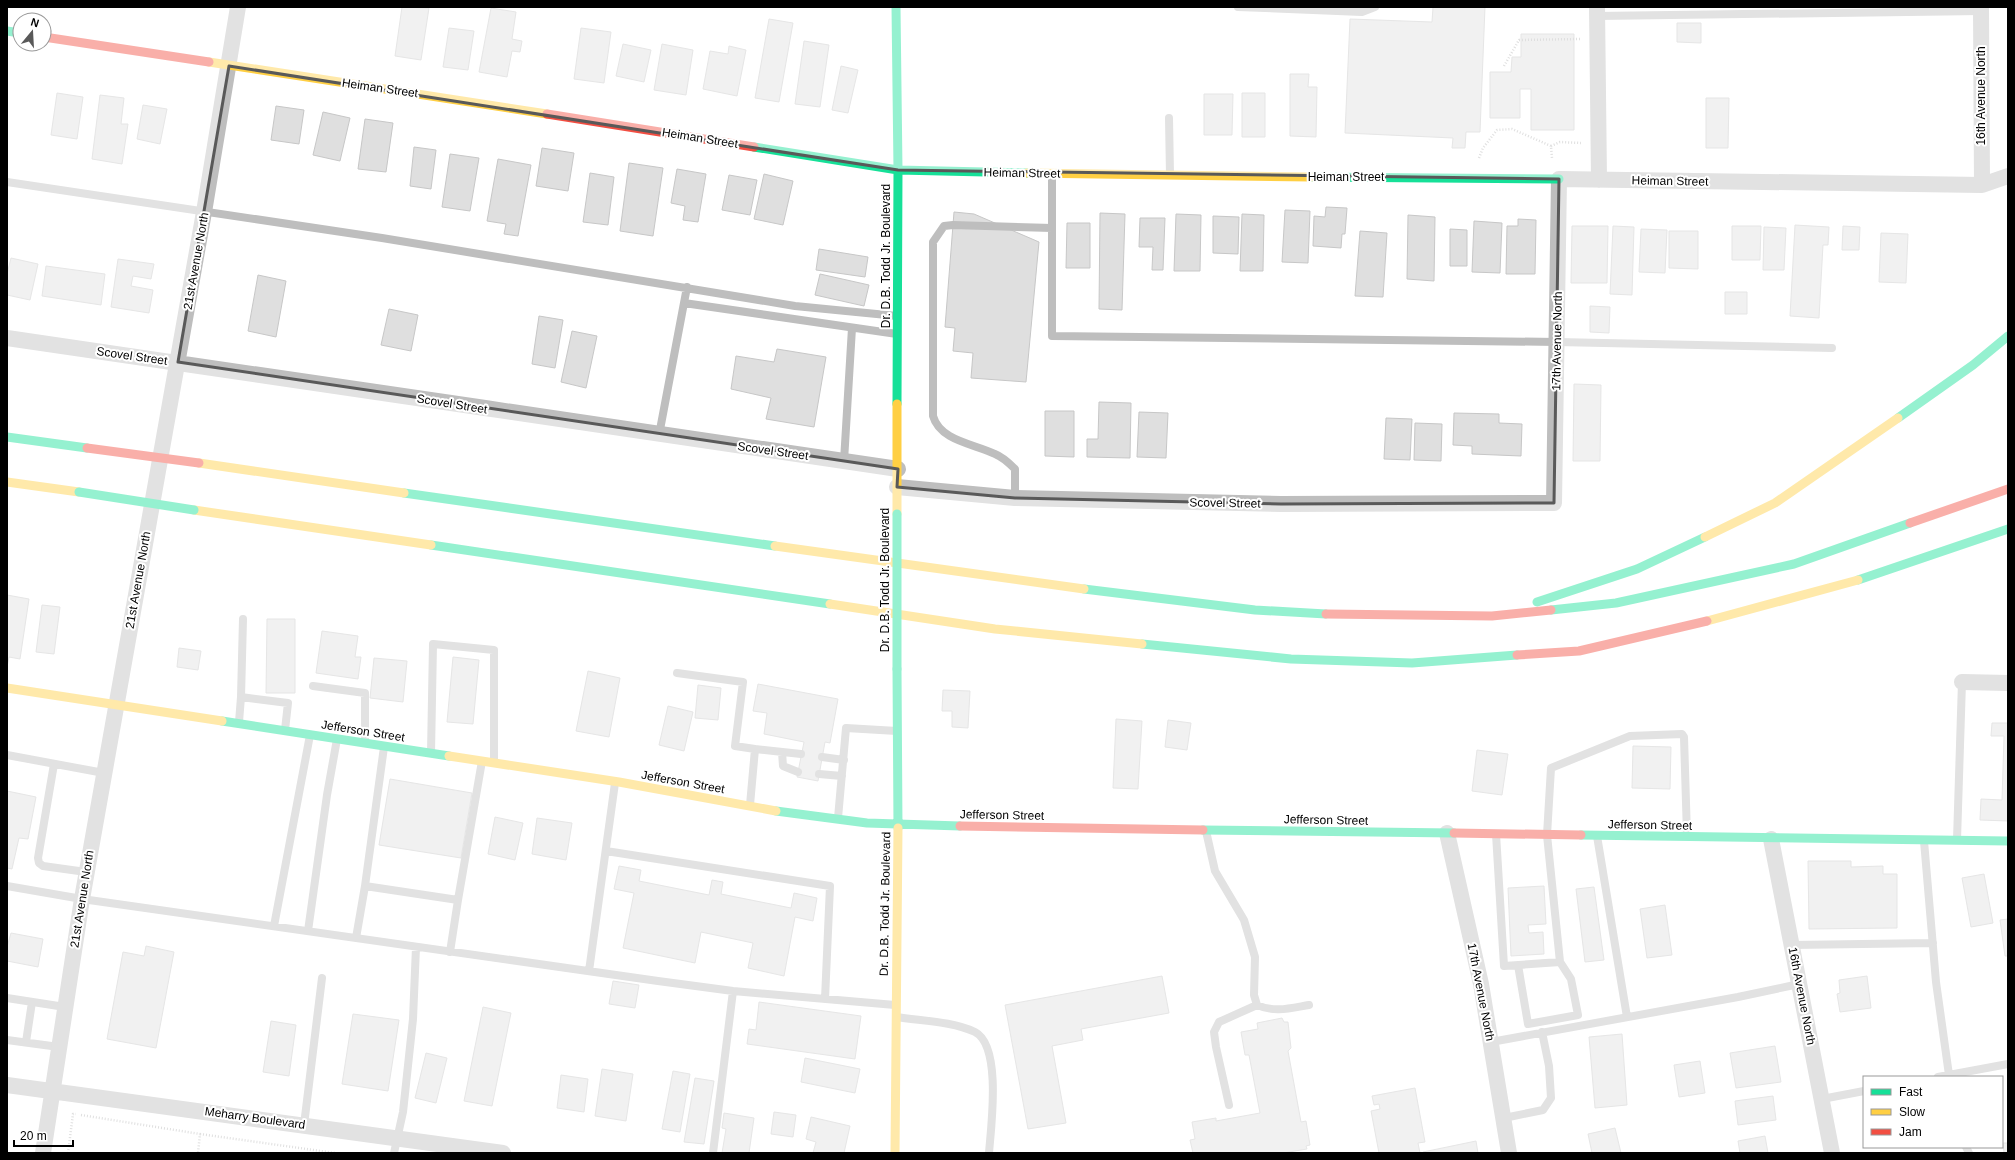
<svg xmlns="http://www.w3.org/2000/svg" width="2015" height="1160" font-family="Helvetica,sans-serif">
<style>
.building{fill:#dfdfdf;stroke:#c7c7c7}
.lines{fill:none;stroke-linecap:round;stroke-linejoin:round}
.path{stroke:#b9b9b9;stroke-width:2.5;stroke-dasharray:1 2;stroke-linecap:butt}
.lane{stroke:#bebebe;stroke-width:8}
.street{stroke:#bebebe;stroke-width:16}
.fast{stroke:#16e098;stroke-width:9}
.slow{stroke:#ffcf43;stroke-width:9}
.jam{stroke:#f24e42;stroke-width:9}
.fast-bridge{stroke:#16e098;stroke-width:9}
.jam-bridge{stroke:#f24e42;stroke-width:9}
.marked{fill:none;stroke:#595959;stroke-width:3;stroke-linejoin:round}
.labels{text-anchor:middle;dominant-baseline:central;stroke-width:4;stroke-linejoin:round;paint-order:stroke}
.street-label{font-size:12px;fill:#000;stroke:#fff}
</style>
<rect width="100%" height="100%" fill="#fff"/>
<path class="building" d="M 402,7 L 429,8 L 421,60 L 395,56 Z
M 1433,7 L 1485,7 L 1480,132 L 1466,132 L 1465,148 L 1452,148 L 1453,138 L 1345,133 L 1350,19 L 1432,22 Z
M 491,8 L 516,12 L 512,39 L 522,41 L 520,52 L 512,51 L 507,77 L 479,72 Z
M 769,19 L 793,23 L 779,102 L 755,98 Z
M 1677,23 L 1701,23 L 1701,43 L 1677,42 Z
M 449,28 L 474,31 L 468,70 L 443,67 Z
M 581,28 L 611,32 L 604,83 L 574,79 Z
M 1521,34 L 1574,34 L 1574,130 L 1531,130 L 1531,89 L 1520,89 L 1520,118 L 1490,118 L 1490,72 L 1511,72 L 1512,57 L 1521,57 Z
M 804,41 L 829,45 L 820,107 L 795,104 Z
M 623,44 L 651,50 L 644,82 L 616,76 Z
M 662,44 L 693,50 L 686,95 L 654,90 Z
M 729,46 L 746,50 L 737,96 L 703,89 L 710,51 L 728,54 Z
M 841,66 L 858,70 L 848,113 L 832,110 Z
M 1290,74 L 1309,74 L 1308,87 L 1317,87 L 1316,137 L 1290,136 Z
M 57,93 L 83,97 L 77,139 L 51,135 Z
M 1242,93 L 1265,93 L 1265,137 L 1242,137 Z
M 1204,94 L 1233,94 L 1232,135 L 1204,135 Z
M 100,95 L 124,98 L 121,124 L 128,124 L 122,164 L 92,159 Z
M 1706,98 L 1729,98 L 1728,148 L 1706,148 Z
M 143,105 L 167,109 L 160,144 L 137,139 Z
M 276,106 L 304,110 L 299,144 L 271,140 Z
M 323,112 L 350,118 L 340,161 L 313,155 Z
M 365,119 L 393,123 L 386,172 L 358,169 Z
M 414,147 L 436,150 L 431,189 L 410,186 Z
M 542,148 L 574,153 L 568,191 L 536,186 Z
M 450,154 L 479,158 L 470,211 L 442,207 Z
M 498,159 L 531,165 L 518,236 L 504,234 L 506,224 L 487,221 Z
M 629,163 L 663,168 L 653,236 L 620,231 Z
M 677,169 L 706,174 L 698,222 L 683,220 L 685,206 L 671,203 Z
M 590,173 L 614,177 L 608,225 L 583,222 Z
M 764,174 L 793,181 L 783,225 L 754,219 Z
M 729,175 L 757,180 L 750,215 L 722,210 Z
M 1326,207 L 1347,208 L 1345,234 L 1342,234 L 1341,248 L 1313,246 L 1314,216 L 1325,217 Z
M 1285,210 L 1310,211 L 1308,263 L 1282,262 Z
M 954,212 L 974,214 L 1039,242 L 1026,382 L 971,378 L 973,353 L 953,351 L 955,328 L 945,327 Z
M 1100,213 L 1125,214 L 1122,310 L 1099,309 Z
M 1176,214 L 1201,215 L 1200,271 L 1174,271 Z
M 1242,214 L 1264,215 L 1263,271 L 1240,271 Z
M 1408,215 L 1435,217 L 1434,281 L 1407,279 Z
M 1213,216 L 1239,217 L 1238,254 L 1213,253 Z
M 1140,218 L 1165,218 L 1163,270 L 1152,270 L 1153,247 L 1139,247 Z
M 1518,219 L 1536,220 L 1535,274 L 1506,274 L 1507,226 L 1518,226 Z
M 1474,221 L 1502,223 L 1500,273 L 1472,272 Z
M 1067,223 L 1090,223 L 1090,268 L 1066,268 Z
M 1795,225 L 1829,227 L 1828,245 L 1823,245 L 1819,318 L 1790,316 Z
M 1572,226 L 1608,226 L 1607,283 L 1571,283 Z
M 1613,226 L 1634,227 L 1632,295 L 1610,294 Z
M 1732,226 L 1761,226 L 1760,260 L 1732,260 Z
M 1843,226 L 1860,227 L 1859,250 L 1842,250 Z
M 1764,227 L 1786,228 L 1784,270 L 1763,270 Z
M 1450,229 L 1467,230 L 1467,266 L 1450,266 Z
M 1641,229 L 1667,230 L 1665,273 L 1639,272 Z
M 1360,231 L 1387,233 L 1383,297 L 1355,296 Z
M 1669,231 L 1698,231 L 1698,269 L 1669,268 Z
M 1881,233 L 1908,234 L 1906,283 L 1879,282 Z
M 819,249 L 868,257 L 865,277 L 816,270 Z
M 11,258 L 38,264 L 30,300 L 7,295 L 7,274 Z
M 118,259 L 154,264 L 151,279 L 133,276 L 131,286 L 153,290 L 149,313 L 111,307 Z
M 46,266 L 105,274 L 101,305 L 42,296 Z
M 820,274 L 869,285 L 864,306 L 815,295 Z
M 258,275 L 286,281 L 276,337 L 248,331 Z
M 1725,292 L 1747,292 L 1747,314 L 1725,314 Z
M 1590,306 L 1610,307 L 1609,333 L 1590,332 Z
M 389,309 L 418,315 L 411,351 L 381,345 Z
M 539,316 L 563,320 L 555,368 L 532,364 Z
M 572,331 L 597,336 L 586,388 L 561,382 Z
M 777,349 L 826,357 L 814,427 L 766,419 L 771,398 L 731,389 L 736,356 L 774,362 Z
M 1574,384 L 1601,385 L 1600,461 L 1573,461 Z
M 1099,402 L 1131,403 L 1130,458 L 1087,457 L 1087,439 L 1098,439 Z
M 1045,411 L 1074,411 L 1074,457 L 1045,456 Z
M 1139,412 L 1168,413 L 1166,458 L 1137,457 Z
M 1454,413 L 1499,414 L 1499,423 L 1522,424 L 1521,456 L 1472,454 L 1472,446 L 1453,445 Z
M 1386,418 L 1412,419 L 1410,460 L 1384,459 Z
M 1415,423 L 1442,424 L 1441,461 L 1414,460 Z
M 7,595 L 29,599 L 20,659 L 9,657 L 7,667 Z
M 42,605 L 60,607 L 54,654 L 36,652 Z
M 267,619 L 295,619 L 295,693 L 266,693 Z
M 322,631 L 358,636 L 355,657 L 361,657 L 358,679 L 316,673 Z
M 179,648 L 201,651 L 198,670 L 177,667 Z
M 453,657 L 479,660 L 473,724 L 447,722 Z
M 374,658 L 407,661 L 403,702 L 370,698 Z
M 588,671 L 620,678 L 609,737 L 576,731 Z
M 758,684 L 838,699 L 830,743 L 825,742 L 818,781 L 797,777 L 804,742 L 764,734 L 767,713 L 753,711 Z
M 698,685 L 721,688 L 718,720 L 695,718 Z
M 943,690 L 970,691 L 968,728 L 952,727 L 952,711 L 942,711 Z
M 668,706 L 693,712 L 684,751 L 659,745 Z
M 1116,719 L 1142,721 L 1138,789 L 1113,788 Z
M 1168,720 L 1191,723 L 1187,750 L 1165,747 Z
M 1992,723 L 2008,723 L 2008,821 L 1980,820 L 1981,799 L 2002,800 L 2004,736 L 1991,736 Z
M 1633,746 L 1671,747 L 1670,789 L 1632,788 Z
M 1477,750 L 1508,754 L 1502,795 L 1472,791 Z
M 390,779 L 472,793 L 461,858 L 379,845 Z
M 7,791 L 36,797 L 28,839 L 19,838 L 12,869 L 7,868 Z
M 495,817 L 523,823 L 515,860 L 488,854 Z
M 537,818 L 572,823 L 566,860 L 532,854 Z
M 1808,861 L 1851,861 L 1851,867 L 1883,866 L 1883,874 L 1897,874 L 1897,928 L 1809,929 Z
M 619,866 L 641,870 L 639,881 L 709,895 L 712,880 L 723,882 L 721,894 L 791,908 L 794,893 L 817,898 L 813,921 L 795,917 L 784,976 L 748,968 L 753,943 L 701,932 L 695,963 L 623,948 L 634,893 L 614,889 Z
M 1984,874 L 1993,923 L 1971,927 L 1962,878 Z
M 1544,886 L 1546,924 L 1528,925 L 1529,933 L 1543,932 L 1544,954 L 1511,956 L 1508,888 Z
M 1594,887 L 1604,960 L 1585,962 L 1576,889 Z
M 1665,905 L 1672,955 L 1647,958 L 1640,909 Z
M 2008,919 L 2008,956 L 2005,956 L 2000,920 Z
M 11,933 L 43,939 L 38,967 L 7,961 L 7,947 Z
M 146,946 L 174,952 L 156,1048 L 107,1039 L 123,952 L 144,956 Z
M 1162,976 L 1169,1013 L 1081,1029 L 1083,1040 L 1052,1046 L 1066,1123 L 1028,1129 L 1005,1005 Z
M 1867,976 L 1871,1008 L 1840,1012 L 1837,994 L 1840,993 L 1839,980 Z
M 613,981 L 639,985 L 635,1008 L 609,1004 Z
M 759,1002 L 861,1016 L 855,1059 L 747,1044 L 749,1029 L 756,1030 Z
M 483,1007 L 511,1013 L 492,1106 L 464,1101 Z
M 353,1014 L 399,1020 L 388,1091 L 342,1084 Z
M 1282,1018 L 1284,1022 L 1288,1022 L 1291,1048 L 1288,1051 L 1301,1122 L 1306,1121 L 1310,1145 L 1306,1146 L 1307,1149 L 1283,1153 L 1193,1153 L 1190,1140 L 1195,1139 L 1192,1122 L 1216,1118 L 1216,1121 L 1260,1113 L 1249,1055 L 1245,1055 L 1241,1032 L 1258,1029 L 1257,1023 Z
M 271,1021 L 296,1025 L 289,1076 L 263,1072 Z
M 1622,1034 L 1627,1105 L 1595,1108 L 1589,1037 Z
M 1775,1046 L 1781,1082 L 1736,1088 L 1730,1053 Z
M 426,1053 L 447,1058 L 436,1103 L 415,1098 Z
M 805,1058 L 860,1069 L 855,1093 L 801,1082 Z
M 1700,1061 L 1705,1093 L 1679,1097 L 1674,1065 Z
M 602,1069 L 633,1074 L 626,1121 L 595,1116 Z
M 673,1071 L 690,1074 L 680,1132 L 662,1129 Z
M 561,1075 L 588,1079 L 584,1112 L 557,1108 Z
M 695,1078 L 714,1081 L 704,1144 L 684,1142 Z
M 1415,1088 L 1425,1142 L 1418,1143 L 1420,1153 L 1379,1153 L 1371,1111 L 1380,1109 L 1379,1104 L 1374,1105 L 1372,1096 Z
M 1773,1096 L 1776,1120 L 1738,1125 L 1735,1101 Z
M 774,1112 L 796,1115 L 793,1137 L 771,1134 Z
M 724,1113 L 754,1118 L 749,1153 L 722,1153 L 726,1129 L 722,1128 Z
M 811,1117 L 850,1126 L 844,1153 L 813,1153 L 816,1142 L 806,1139 Z
M 1615,1128 L 1621,1153 L 1592,1153 L 1588,1134 Z
M 1765,1136 L 1768,1153 L 1740,1153 L 1738,1141 Z
M 1476,1141 L 1478,1153 L 1424,1153 L 1423,1152 Z
M 2003,1143 L 2008,1143 L 2008,1153 L 2004,1153 Z"/>
<g class="lines">
<path class="path" d="M 1504,66 L 1519,40 L 1580,39
M 1551,146 L 1560,142 L 1581,143
M 1479,158 L 1483,148 L 1497,130 L 1512,129 L 1551,146 L 1552,158
M 81,1115 L 200,1134 L 198,1153
M 200,1134 L 335,1153
M 68,1153 L 73,1114 L 76,1114"/>
<path class="lane" d="M 1238,7 L 1362,12 L 1375,7
M 1597,16 L 1981,11
M 1169,118 L 1170,175
M 1052,175 L 1052,336 L 1557,342 L 1832,348
M 7,182 L 382,238 L 795,306 L 897,316
M 684,303 L 897,334
M 659,435 L 687,287
M 844,461 L 852,328
M 1015,498 L 1015,469 C 1009,463 1003,457 995,454 C 975,444 940,441 933,416 L 933,242 L 944,226 L 953,225 L 1052,228
M 243,619 L 241,697 L 288,703 L 285,730
M 677,673 L 743,682 L 735,746 L 755,749
M 313,686 L 365,693 L 365,742
M 239,722 L 241,697
M 782,752 L 783,766 L 798,772
M 431,753 L 433,644 L 494,650 L 494,762
M 7,755 L 104,773
M 822,757 L 844,760
M 54,764 L 38,858 L 39,863 L 43,866 L 86,872
M 819,774 L 842,776
M 750,805 L 755,749 L 801,754
M 838,818 L 846,728 L 897,731
M 1206,831 L 1215,871 L 1244,920 L 1255,957 L 1254,995 L 1257,1005 C 1274,1013 1291,1008 1309,1005
M 1496,834 L 1504,966 L 1560,962 L 1547,835 L 1551,768 L 1630,736 L 1682,734 L 1684,737 L 1687,835
M 1597,836 L 1627,1017
M 1957,840 L 1962,682
M 1924,841 L 1936,982 L 1949,1075
M 606,851 L 830,886 L 825,999
M 7,886 L 82,899 L 658,981 L 733,991 L 895,1005
M 365,886 L 458,900 L 450,952
M 458,900 L 482,761
M 274,926 L 310,735
M 308,931 L 327,795 L 337,739
M 356,938 L 365,886 L 384,747
M 1792,945 L 1933,943
M 1518,965 L 1528,1024 L 1578,1015 L 1571,979 L 1560,962
M 589,971 L 615,783
M 7,998 L 65,1007
M 896,1017 C 921,1021 952,1021 975,1032 C 1002,1046 991,1127 989,1153
M 7,1040 L 59,1047
M 26,1042 L 32,1002
M 1491,1042 L 1738,997 L 1799,984
M 1938,1077 L 2008,1064
M 1822,1099 L 1864,1091
M 1229,1105 L 1216,1047 L 1214,1032 L 1219,1022 L 1257,1005
M 1504,1118 L 1543,1110 L 1551,1098 L 1549,1066 L 1542,1032
M 304,1125 L 322,978
M 1966,1147 L 1969,1153
M 394,1153 L 403,1112 L 413,1019 L 416,947
M 713,1153 L 733,991"/>
<path class="street" d="M 1597,7 L 1599,180
M 1981,7 L 1982,185
M 7,338 C 304,379 601,427 898,469
M 897,487 L 1015,498 L 1281,504 L 1554,503 L 1559,179 L 1982,185 L 2008,176
M 1962,682 L 2008,683
M 1447,833 L 1481,984 L 1509,1153
M 1771,839 L 1832,1153
M 7,1085 L 503,1153
M 43,1153 L 82,899 L 204,212 L 238,7"/>
<path class="fast" d="M 896,7 L 898,170 L 897,404
M 7,31 L 20,33
M 754,147 L 898,170 L 1027,173
M 1311,177 L 1559,179
M 1898,418 L 1973,365 L 2008,336
M 7,437 L 87,448
M 404,493 L 775,546
M 431,545 L 830,604
M 1858,580 L 2008,529
M 1084,589 L 1255,610 L 1326,614
M 1537,602 L 1637,569 L 1705,537
M 1551,610 L 1616,603 L 1794,564 L 1910,523
M 1142,644 L 1291,659 L 1412,663 L 1517,655
M 897,669 L 898,828
M 222,721 L 449,756
M 776,811 L 867,823 L 960,826
M 1203,830 L 1454,833
M 1581,835 L 2008,841"/>
<path class="slow" d="M 209,62 L 547,114
M 1027,173 L 1311,177
M 199,463 L 404,493
M 7,482 L 79,492
M 194,510 L 431,545
M 897,514 L 897,404
M 1705,537 L 1775,503 L 1898,418
M 775,546 L 1084,589
M 830,604 L 995,629 L 1142,644
M 1707,621 L 1858,580
M 7,688 L 222,721
M 449,756 L 619,782 L 776,811
M 895,1153 L 898,828"/>
<path class="jam" d="M 44,37 L 209,62
M 547,114 L 754,147
M 1910,523 L 2008,489
M 1326,614 L 1492,616 L 1551,610
M 1517,655 L 1579,651 L 1707,621
M 960,826 L 1203,830
M 1454,833 L 1581,835"/>
<path class="fast-bridge" d="M 79,492 L 194,510
M 897,514 L 897,669"/>
<path class="jam-bridge" d="M 87,448 L 199,463"/>
</g>
<path d="M0 0H2015V1160H0ZM 229,66 L 898,170 L 1559,179 L 1554,503 L 1281,504 L 1015,498 L 897,487 L 898,469 L 178,362 Z" fill="#fff" fill-opacity=".55" fill-rule="evenodd"/>
<path class="marked" d="M 229,66 L 898,170 L 1559,179 L 1554,503 L 1281,504 L 1015,498 L 897,487 L 898,469 L 178,362 Z"/>
<g class="labels">
<g class="street-label">
<text transform="translate(380 88) rotate(8)">Heiman Street</text>
<text transform="translate(1981 96) rotate(-90)">16th Avenue North</text>
<text transform="translate(700 138) rotate(9)">Heiman Street</text>
<text transform="translate(1022 173) rotate(1)">Heiman Street</text>
<text x="1346" y="177">Heiman Street</text>
<text transform="translate(1670 181) rotate(1)">Heiman Street</text>
<text transform="translate(886 256) rotate(-90)">Dr. D.B. Todd Jr. Boulevard</text>
<text transform="translate(196 261) rotate(-80)">21st Avenue North</text>
<text transform="translate(1557 341) rotate(-89)">17th Avenue North</text>
<text transform="translate(132 356) rotate(8)">Scovel Street</text>
<text transform="translate(452 404) rotate(9)">Scovel Street</text>
<text transform="translate(773 451) rotate(8)">Scovel Street</text>
<text transform="translate(1225 503) rotate(1)">Scovel Street</text>
<text transform="translate(138 580) rotate(-80)">21st Avenue North</text>
<text transform="translate(885 580) rotate(-90)">Dr. D.B. Todd Jr. Boulevard</text>
<text transform="translate(363 731) rotate(9)">Jefferson Street</text>
<text transform="translate(683 782) rotate(10)">Jefferson Street</text>
<text transform="translate(1002 815) rotate(1)">Jefferson Street</text>
<text transform="translate(1326 820) rotate(1)">Jefferson Street</text>
<text transform="translate(1650 825) rotate(1)">Jefferson Street</text>
<text transform="translate(82 899) rotate(-81)">21st Avenue North</text>
<text transform="translate(885 904) rotate(-89)">Dr. D.B. Todd Jr. Boulevard</text>
<text transform="translate(1481 992) rotate(79)">17th Avenue North</text>
<text transform="translate(1802 996) rotate(79)">16th Avenue North</text>
<text transform="translate(255 1118) rotate(8)">Meharry Boulevard</text>
</g>
</g>
<rect width="2015" height="1160" fill="none" stroke="#000000" stroke-width="16"/>
<rect x="1863" y="1076" width="140" height="72" fill="#ffffff" stroke="#999999"/>
<rect x="1871" y="1089" width="20" height="6" fill="#16e098" stroke="#999999"/>
<text x="1899" y="1096" font-size="12" fill="#000000">Fast</text>
<rect x="1871" y="1109" width="20" height="6" fill="#ffcf43" stroke="#999999"/>
<text x="1899" y="1116" font-size="12" fill="#000000">Slow</text>
<rect x="1871" y="1129" width="20" height="6" fill="#f24e42" stroke="#999999"/>
<text x="1899" y="1136" font-size="12" fill="#000000">Jam</text>
<g transform="translate(32 32) rotate(18)"><circle r="19" fill="#ffffff" stroke="#999999"/>
<path d="M0-3L7 15L0 10L-7 15Z" fill="#595959"/>
<text y="-6" font-size="11" font-weight="bold" text-anchor="middle" fill="#000000">N</text>
</g>
<path d="M14 1140v6h59v-6" fill="none" stroke="#000000" stroke-width="2"/>
<text x="20" y="1140" font-size="12" fill="#000000" stroke="#ffffff" stroke-width="3" paint-order="stroke">20 m</text>
</svg>
